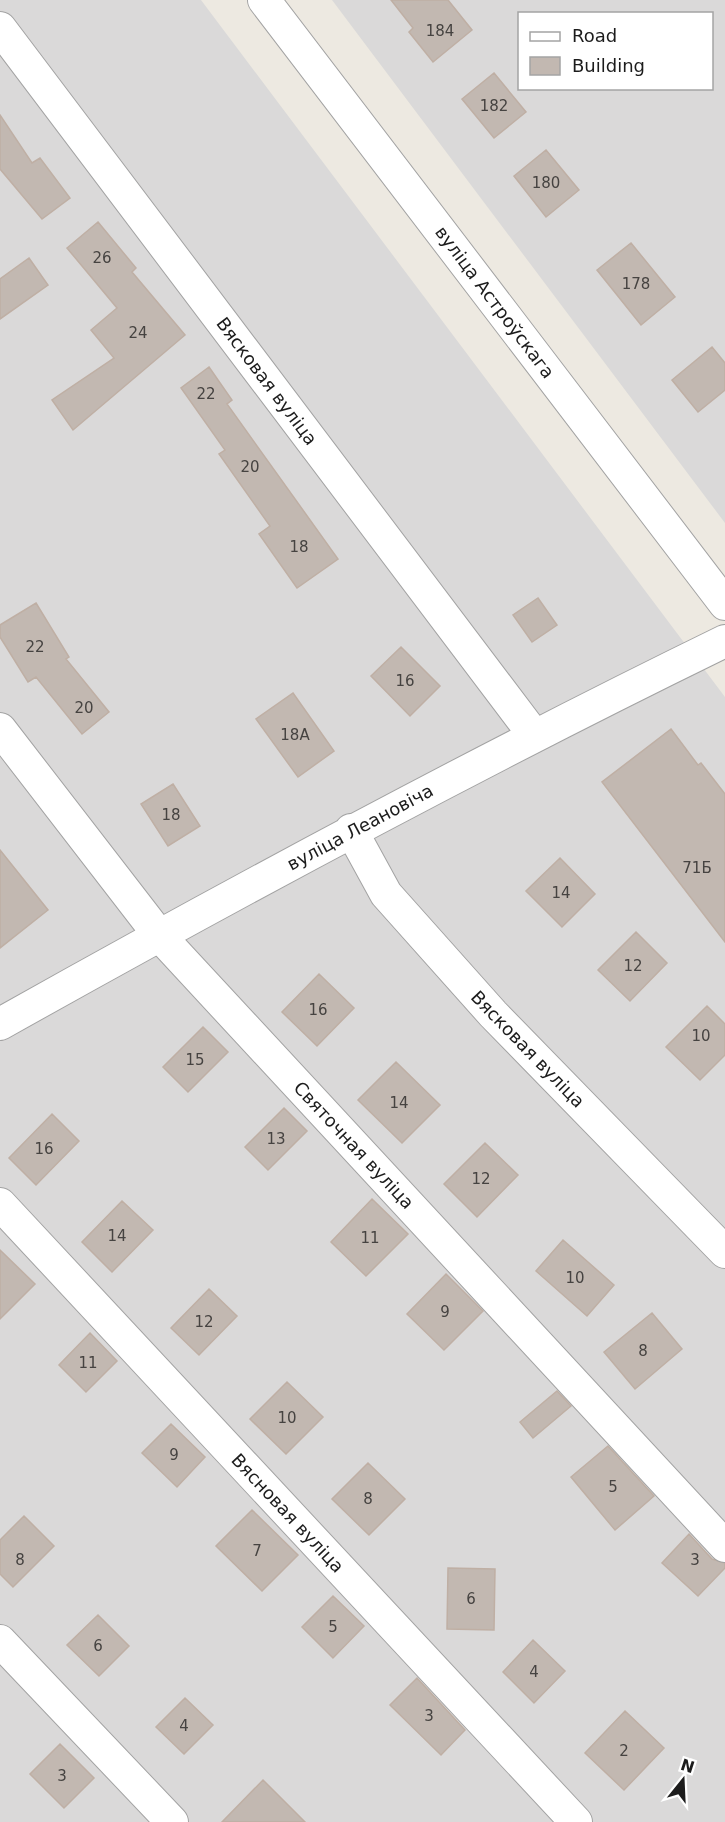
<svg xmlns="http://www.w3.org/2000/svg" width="725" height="1822" font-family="'DejaVu Sans',sans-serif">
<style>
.residential{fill:#dad9d9;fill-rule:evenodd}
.building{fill:#c2b8b1;stroke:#bfafa4;stroke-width:1.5}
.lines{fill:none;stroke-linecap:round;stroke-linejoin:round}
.minor-casing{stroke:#a3a3a3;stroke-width:34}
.minor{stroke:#fff;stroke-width:32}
.labels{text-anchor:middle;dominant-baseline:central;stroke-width:5;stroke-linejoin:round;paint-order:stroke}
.number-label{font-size:15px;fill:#464341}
.street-label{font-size:18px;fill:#1c1c1c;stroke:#fff}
</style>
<rect width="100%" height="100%" fill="#ede9e1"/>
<path class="residential" d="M 0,0 L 201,0 L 725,697 L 725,1822 L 0,1822 Z
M 332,0 L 725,0 L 725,523 ZM 520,14 L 712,14 L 712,88 L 520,88 Z"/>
<path class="building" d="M 391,0 L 448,0 L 472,30 L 433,62 L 409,32 L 413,28 Z
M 494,73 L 526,112 L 494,138 L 462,99 Z
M 0,115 L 32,163 L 40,158 L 70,198 L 42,219 L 0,169 Z
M 546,150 L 579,190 L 546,217 L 514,176 Z
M 98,222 L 136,268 L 132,272 L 185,335 L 73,430 L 52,400 L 114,358 L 91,330 L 117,308 L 67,248 Z
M 631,243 L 675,297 L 641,325 L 597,270 Z
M 29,258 L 48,285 L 0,319 L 0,279 Z
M 712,347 L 725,363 L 725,390 L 698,412 L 672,380 Z
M 209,367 L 232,400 L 227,404 L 338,559 L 297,588 L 259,534 L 270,526 L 219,454 L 225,450 L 181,388 Z
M 538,598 L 557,625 L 532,642 L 513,615 Z
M 36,603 L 69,657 L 66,659 L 109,712 L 82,734 L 36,677 L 28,682 L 0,637 L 0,625 Z
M 401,647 L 440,686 L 410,716 L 371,676 Z
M 293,693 L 334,751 L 298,777 L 256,719 Z
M 671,729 L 698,765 L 701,763 L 725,794 L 725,942 L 602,782 Z
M 173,784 L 200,826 L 168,846 L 141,804 Z
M 0,850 L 48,910 L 0,948 Z
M 560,858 L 595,894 L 562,927 L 526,891 Z
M 636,932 L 667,963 L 630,1001 L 598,970 Z
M 319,974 L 354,1008 L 317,1046 L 282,1012 Z
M 707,1006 L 725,1024 L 725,1055 L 700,1080 L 666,1047 Z
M 203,1027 L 228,1052 L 188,1092 L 163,1067 Z
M 396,1062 L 440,1105 L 402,1143 L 358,1100 Z
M 284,1108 L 307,1131 L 268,1170 L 245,1147 Z
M 52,1114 L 79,1141 L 36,1185 L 9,1158 Z
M 485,1143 L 518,1175 L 477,1217 L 444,1184 Z
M 372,1199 L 408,1234 L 366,1276 L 331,1242 Z
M 122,1201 L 153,1230 L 112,1272 L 82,1242 Z
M 563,1240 L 614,1285 L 587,1316 L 536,1271 Z
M 0,1250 L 35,1284 L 0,1319 Z
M 446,1274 L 483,1311 L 444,1350 L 407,1314 Z
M 209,1289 L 237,1316 L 199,1355 L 171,1328 Z
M 652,1313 L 682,1349 L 635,1389 L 604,1352 Z
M 90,1333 L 117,1361 L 86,1392 L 59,1365 Z
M 287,1382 L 323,1417 L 286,1454 L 250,1419 Z
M 557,1391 L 571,1406 L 533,1438 L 520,1422 Z
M 171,1424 L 205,1457 L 177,1487 L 142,1453 Z
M 608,1446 L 654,1496 L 615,1530 L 571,1477 Z
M 368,1463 L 405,1499 L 369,1535 L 332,1499 Z
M 252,1510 L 298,1555 L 262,1591 L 216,1546 Z
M 24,1516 L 54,1546 L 13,1587 L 0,1574 L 0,1540 Z
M 689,1534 L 712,1559 L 725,1563 L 725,1568 L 698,1596 L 662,1563 Z
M 448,1568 L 495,1569 L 494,1630 L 447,1629 Z
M 333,1596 L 364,1626 L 333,1658 L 302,1627 Z
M 98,1615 L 129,1646 L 99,1676 L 67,1645 Z
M 533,1640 L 565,1671 L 534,1703 L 503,1672 Z
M 417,1678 L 465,1730 L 441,1755 L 390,1705 Z
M 185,1698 L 213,1725 L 184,1754 L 156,1727 Z
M 625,1711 L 664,1748 L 624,1790 L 585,1753 Z
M 60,1744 L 94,1778 L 64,1808 L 30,1774 Z
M 263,1780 L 305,1822 L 222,1822 Z"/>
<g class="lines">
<g class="minor-casing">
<path id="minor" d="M 264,0 L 725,604
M 0,28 L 534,735
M 0,729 L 159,935 L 725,1546
M 351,830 L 386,894 L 493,1014 L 725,1252
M 0,1024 C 239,890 479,761 725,641
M 0,1204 L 576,1822
M 0,1641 L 172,1822"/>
</g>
<use href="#minor" class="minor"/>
</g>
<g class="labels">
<g class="number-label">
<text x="440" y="31">184</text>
<text x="494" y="106">182</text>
<text x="546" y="183">180</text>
<text x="102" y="258">26</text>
<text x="636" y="284">178</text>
<text x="138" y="333">24</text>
<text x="206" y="394">22</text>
<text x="250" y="467">20</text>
<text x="299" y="547">18</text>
<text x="35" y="647">22</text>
<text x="405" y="681">16</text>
<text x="84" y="708">20</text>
<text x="295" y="735">18А</text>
<text x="171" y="815">18</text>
<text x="697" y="868">71Б</text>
<text x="561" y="893">14</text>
<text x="633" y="966">12</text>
<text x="318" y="1010">16</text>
<text x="701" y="1036">10</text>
<text x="195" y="1060">15</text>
<text x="399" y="1103">14</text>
<text x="276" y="1139">13</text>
<text x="44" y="1149">16</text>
<text x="481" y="1179">12</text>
<text x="117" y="1236">14</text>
<text x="370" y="1238">11</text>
<text x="575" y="1278">10</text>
<text x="445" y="1312">9</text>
<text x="204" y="1322">12</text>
<text x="643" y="1351">8</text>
<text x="88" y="1363">11</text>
<text x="287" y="1418">10</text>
<text x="174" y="1455">9</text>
<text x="613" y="1487">5</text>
<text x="368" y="1499">8</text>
<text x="257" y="1551">7</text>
<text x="20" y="1560">8</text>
<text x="695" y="1560">3</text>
<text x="471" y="1599">6</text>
<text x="333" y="1627">5</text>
<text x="98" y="1646">6</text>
<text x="534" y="1672">4</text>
<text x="429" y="1716">3</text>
<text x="184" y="1726">4</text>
<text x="624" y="1751">2</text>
<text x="62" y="1776">3</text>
</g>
<g class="street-label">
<text transform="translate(495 302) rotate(53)">вуліца Астроўскага</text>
<text transform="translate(267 381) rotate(53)">Вясковая вуліца</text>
<text transform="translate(360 827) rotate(-28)">вуліца Леановіча</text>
<text transform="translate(528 1049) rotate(46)">Вясковая вуліца</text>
<text transform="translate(354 1145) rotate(47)">Святочная вуліца</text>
<text transform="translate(288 1513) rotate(47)">Вясновая вуліца</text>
</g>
</g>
<rect x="518" y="12" width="195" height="78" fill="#ffffff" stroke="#a4a4a4" stroke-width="1.5"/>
<rect x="530" y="32" width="30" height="9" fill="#ffffff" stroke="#a4a4a4" stroke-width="1.5"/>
<text x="572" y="42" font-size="18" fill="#1c1c1c">Road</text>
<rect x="530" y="57" width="30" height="18" fill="#c2b8b1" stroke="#a4a4a4" stroke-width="1.5"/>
<text x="572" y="72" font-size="18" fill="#1c1c1c">Building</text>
<g transform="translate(683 1780) rotate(18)" stroke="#ffffff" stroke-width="4.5" paint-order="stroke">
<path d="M0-4.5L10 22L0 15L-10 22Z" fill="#1c1c1c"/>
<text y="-9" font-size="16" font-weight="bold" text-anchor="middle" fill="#1c1c1c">N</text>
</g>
</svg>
